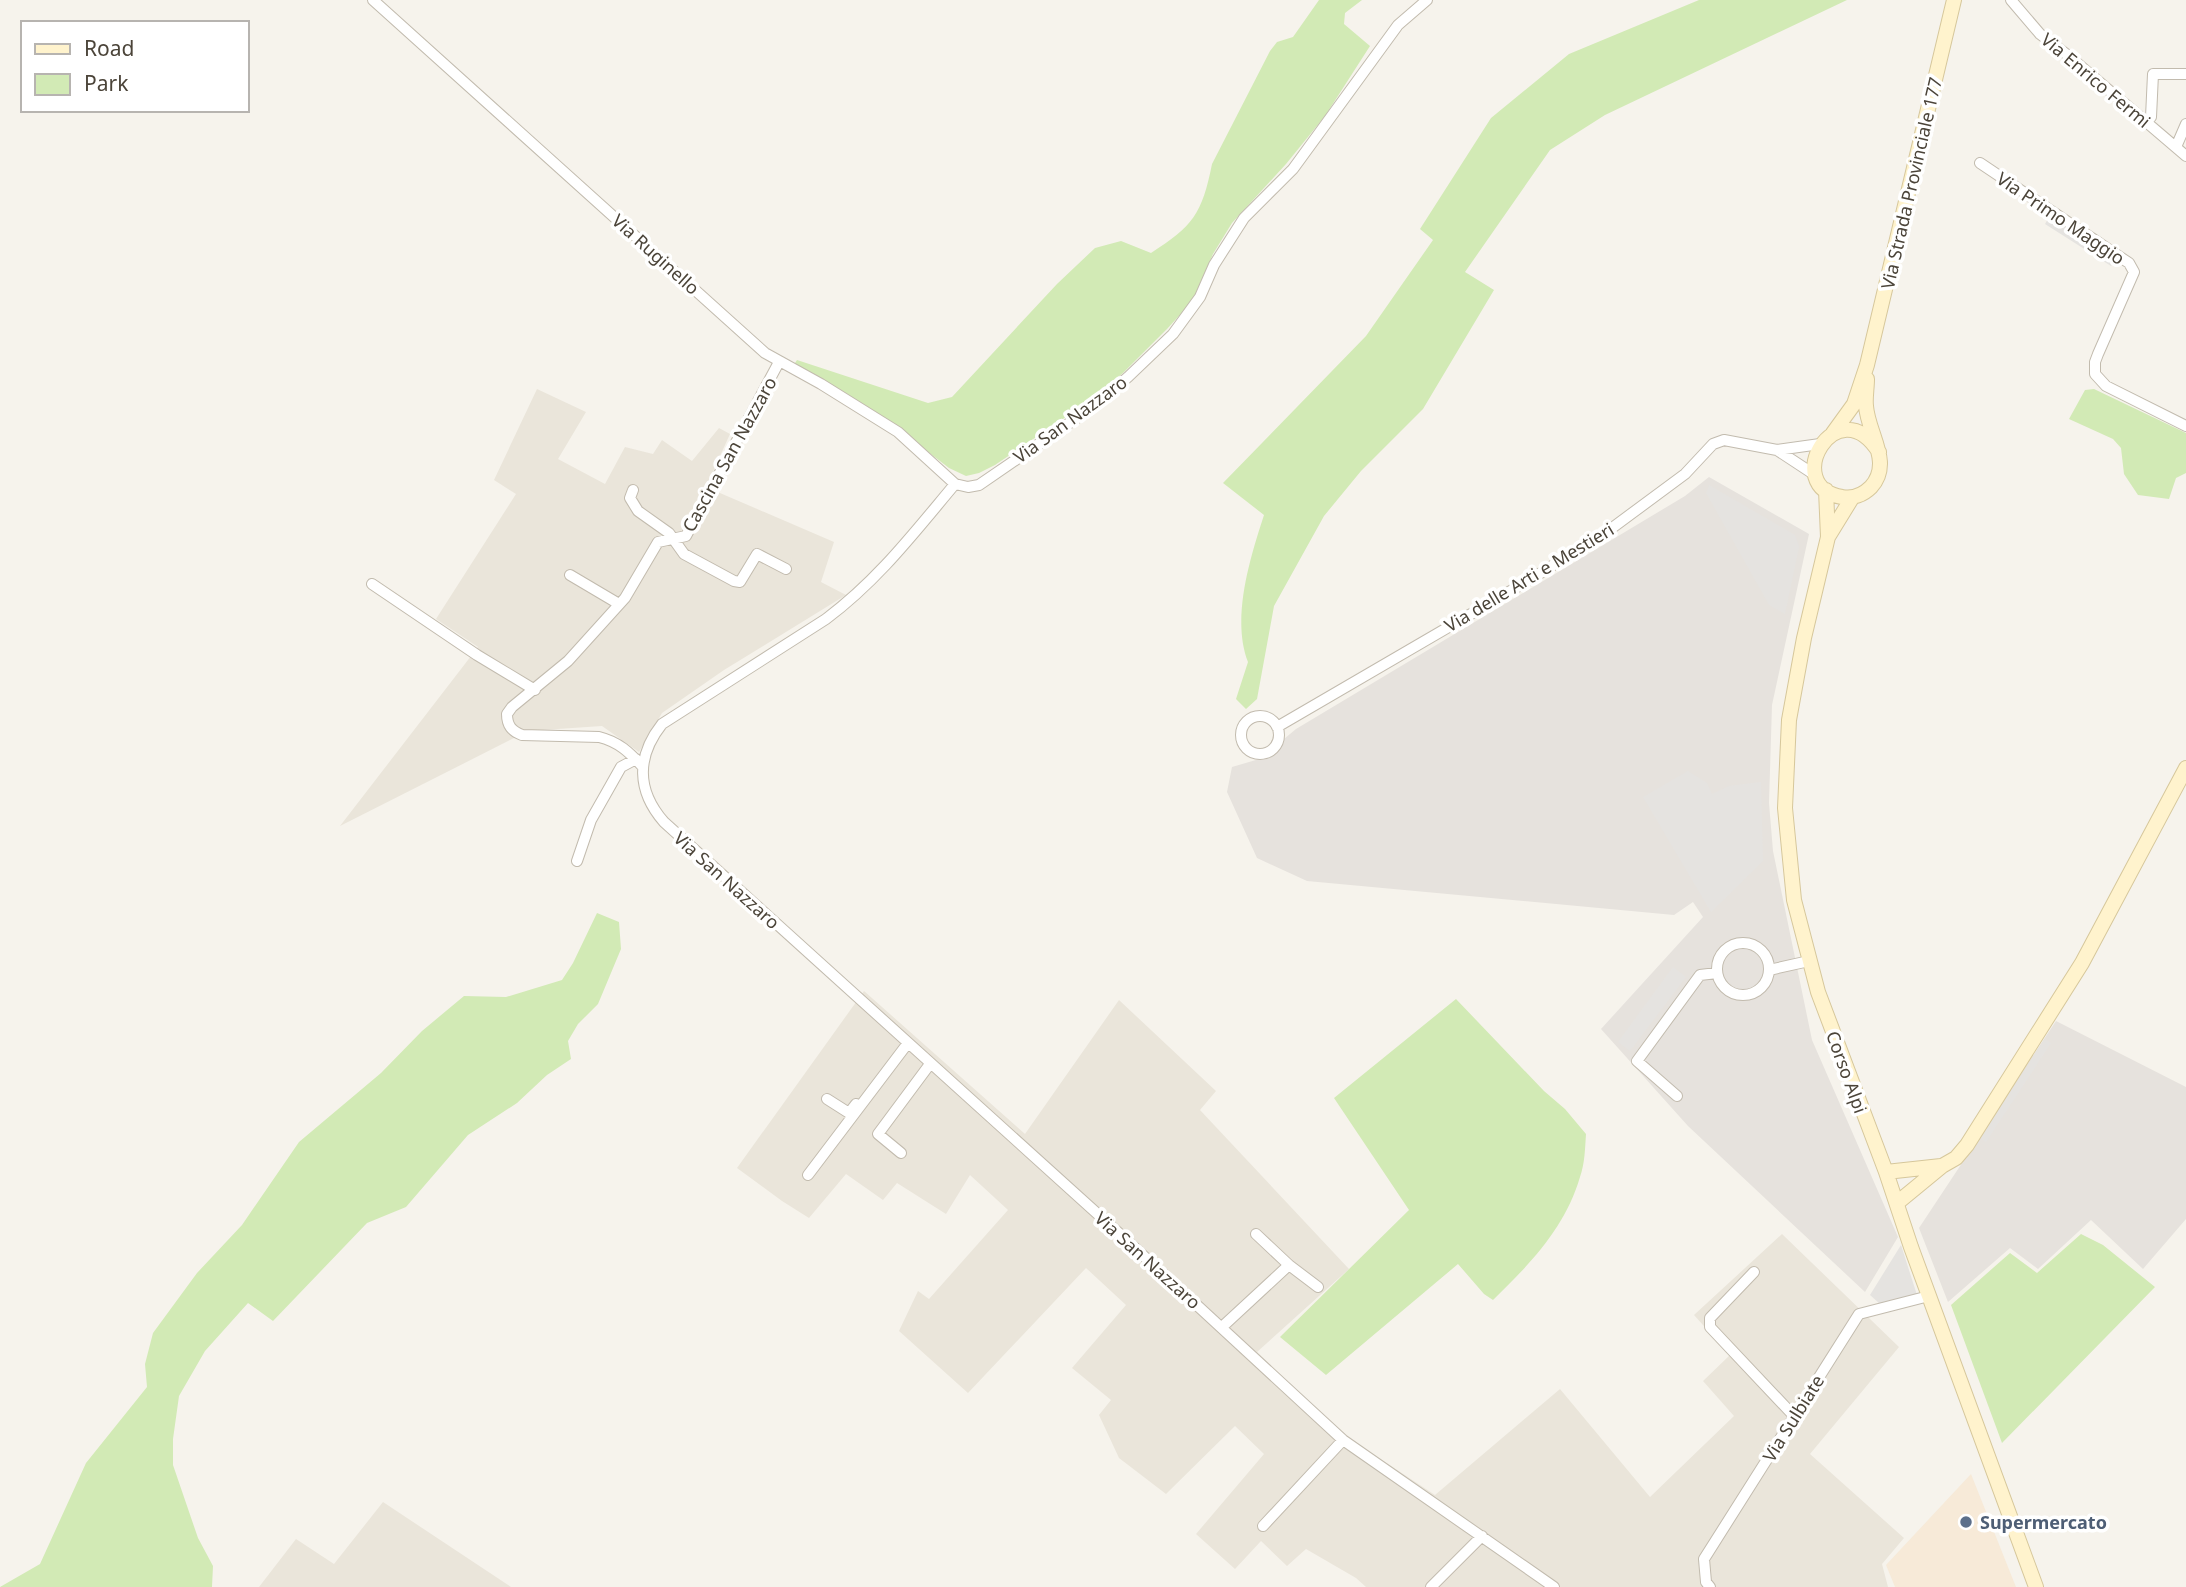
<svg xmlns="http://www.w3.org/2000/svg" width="2186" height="1587" font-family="'Noto Sans',sans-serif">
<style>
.residential{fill:#eae5da}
.commercial{fill:#f7ead8}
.industrial{fill:#e6e2dd}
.green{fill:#d2eab5}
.parking{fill:#e5e3e0}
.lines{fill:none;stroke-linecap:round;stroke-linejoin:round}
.street-casing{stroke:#c2bbae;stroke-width:12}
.secondary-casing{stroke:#d6c79b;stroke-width:16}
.street{stroke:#fff;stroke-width:10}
.secondary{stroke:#fff3cd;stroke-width:14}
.service-dot{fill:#5c6f8a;stroke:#fff;stroke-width:2.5}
.labels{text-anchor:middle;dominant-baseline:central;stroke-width:7;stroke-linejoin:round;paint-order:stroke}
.street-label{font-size:18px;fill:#4b4439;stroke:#fff}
.service-label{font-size:18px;font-weight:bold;fill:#4e5e75;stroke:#fff;text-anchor:start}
</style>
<rect width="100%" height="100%" fill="#f6f3ec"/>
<path class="residential" d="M 537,389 L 586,412 L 558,459 L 605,484 L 625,447 L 653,454 L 662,440 L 692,461 L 719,428 L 730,434 L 706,487 L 834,542 L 821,582 L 846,595 L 724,670 L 662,713 L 639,752 L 602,726 L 528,731 L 340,826 L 478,647 L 436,619 L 516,494 L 494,480 Z
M 864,991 L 1025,1134 L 1119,1000 L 1216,1091 L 1200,1110 L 1349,1269 L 1257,1352 L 1344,1435 L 1435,1495 L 1560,1389 L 1650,1497 L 1734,1416 L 1703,1381 L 1730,1355 L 1694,1315 L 1782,1234 L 1899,1347 L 1810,1454 L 1904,1538 L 1882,1564 L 1888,1587 L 1366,1587 L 1356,1578 L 1306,1549 L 1287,1566 L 1261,1541 L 1235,1569 L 1196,1534 L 1264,1454 L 1235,1426 L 1166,1494 L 1119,1458 L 1099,1415 L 1111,1400 L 1072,1368 L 1126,1305 L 1086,1268 L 968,1393 L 899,1331 L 918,1291 L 929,1299 L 1008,1210 L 970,1175 L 946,1214 L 897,1183 L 883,1200 L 846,1174 L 809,1218 L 782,1201 L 737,1168 Z
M 383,1502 L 511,1587 L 259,1587 L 296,1539 L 334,1564 Z"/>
<path class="commercial" d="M 1971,1474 L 2016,1587 L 1895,1587 L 1886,1565 Z"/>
<path class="industrial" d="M 1709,477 L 1809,534 L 1772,705 L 1769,803 L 1773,851 L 1812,1040 L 1898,1237 L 1865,1292 L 1688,1126 L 1601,1029 L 1703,917 L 1693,902 L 1674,915 L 1307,881 L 1257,858 L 1227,792 L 1232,767 L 1273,755 L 1284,739 L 1296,729 L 1685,496 Z
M 2056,1021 L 2186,1087 L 2186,1219 L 2143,1269 L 2091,1220 L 2038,1269 L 2010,1248 L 1948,1302 L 1919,1228 Z"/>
<path class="green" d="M 1319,0 L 1362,0 L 1345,13 L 1344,24 L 1370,46 L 1325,116 L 1286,164 L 1232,223 L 1213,254 L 1196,293 L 1188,306 L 1167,329 L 1123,373 L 1085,404 L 995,465 L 979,473 L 966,476 L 949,468 L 923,448 L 793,366 L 797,360 L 928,403 L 952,397 L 1057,284 L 1095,248 L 1121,241 L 1151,253 C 1193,226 1202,214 1212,164 L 1270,51 L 1277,42 L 1293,37 Z
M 1699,0 L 1847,0 L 1605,115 L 1550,150 L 1465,272 L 1494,290 L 1423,409 L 1361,471 L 1324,516 L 1274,606 L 1257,699 L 1246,709 L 1236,699 L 1248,662 C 1231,619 1250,558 1264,515 L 1223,483 L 1366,336 L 1433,240 L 1420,229 L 1491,118 L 1569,54 Z
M 2094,389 L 2186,433 L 2186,473 L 2176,478 L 2169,499 L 2138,495 L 2124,474 L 2121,448 L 2113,439 L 2069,419 L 2085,390 Z
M 597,913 L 619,922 L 621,949 L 598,1004 L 578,1024 L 568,1041 L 571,1059 L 547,1075 L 517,1103 L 468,1135 L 406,1207 L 367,1223 L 273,1321 L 248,1303 L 205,1351 L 179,1396 L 173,1439 L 173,1465 L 198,1538 L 213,1566 L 212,1587 L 0,1587 L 40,1564 L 86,1463 L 147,1387 L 145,1364 L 153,1333 L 197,1273 L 242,1225 L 299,1142 L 381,1073 L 422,1031 L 464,996 L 506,997 L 562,980 L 573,963 Z
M 1456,999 L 1544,1091 L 1565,1109 L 1586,1134 C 1585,1148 1585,1163 1580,1177 C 1565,1228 1530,1264 1493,1300 L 1484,1294 L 1458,1264 L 1326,1375 L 1280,1337 L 1409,1210 L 1334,1098 Z
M 2081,1234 L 2103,1245 L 2155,1287 L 2002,1443 L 1951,1305 L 2010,1253 L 2037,1273 Z"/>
<path class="parking" d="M 2049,217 L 2116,259 L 2111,266 L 2045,224 Z
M 1709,485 L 1795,535 L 1799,547 L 1785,614 L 1769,605 L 1706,493 Z
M 1688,771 L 1707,783 L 1712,794 L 1729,786 L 1761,782 L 1763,861 L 1711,912 L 1643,797 Z
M 1673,967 L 1686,977 L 1630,1051 L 1618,1042 Z
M 2045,1039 L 2051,1043 L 1986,1142 L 1980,1138 Z
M 1901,1245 L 1917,1295 L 1880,1304 L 1870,1295 Z"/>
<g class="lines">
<g class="street-casing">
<path id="street" d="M 373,0 L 765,353 L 821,384 L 898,432 L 955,484 L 968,487 L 979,485 L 1090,409 L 1128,377 L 1173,334 L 1200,297 L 1214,265 L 1244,218 L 1293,169 L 1398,25 L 1427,0
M 2011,0 L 2040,34 L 2070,57 L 2186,156
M 2146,123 L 2151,117 L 2153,74 L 2186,74
M 2176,147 L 2186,124
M 1980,163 L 2129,263 L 2134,272 L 2098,354 L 2095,362 L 2095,374 L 2106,386 L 2186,426
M 1777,450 L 1815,475
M 955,484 C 913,534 878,580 826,619 L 662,724 C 636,757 637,791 664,822 L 1122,1236 L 1343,1440 L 1554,1587
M 633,490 L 630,498 L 638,511 L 669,533 L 684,554 L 734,581 L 740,582 L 757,554 L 786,569
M 570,575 L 619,604
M 372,584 L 477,655 L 535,690
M1241 735a19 19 0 1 1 38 0a19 19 0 1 1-38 0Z
M 1277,727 L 1531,579 L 1608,531 L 1685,474 L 1713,444 L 1724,440 L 1777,450 L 1820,444
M 643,767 C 629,752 619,742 599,737 L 522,735 C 512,731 507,726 507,714 L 512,707 L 568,661 L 625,598 L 658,542 L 686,536 L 779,362
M 577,861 L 591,820 L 608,790 L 621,767 L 636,759
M1717 969a26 26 0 1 1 52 0a26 26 0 1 1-52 0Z
M 1769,970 L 1809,961
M 1677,1096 L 1637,1061 L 1700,975 L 1717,973
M 827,1099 L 849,1113 L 856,1104
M 901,1153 L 878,1134 L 930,1064
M 808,1175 L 908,1043
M 1256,1234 L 1289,1265
M 1754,1272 L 1710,1318 L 1710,1327 L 1794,1416
M 1222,1327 L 1289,1265 L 1318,1287
M 1263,1526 L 1343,1440
M 1431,1587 L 1482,1536
M 1710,1587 L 1706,1582 L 1704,1559 L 1859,1314 L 1929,1296"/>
</g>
<g class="secondary-casing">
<path id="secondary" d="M 1867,379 C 1867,388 1865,398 1866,406 C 1868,434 1893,463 1871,487 C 1863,495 1852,499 1842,497 C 1779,487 1837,386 1879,452
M 1833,433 L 1854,404 L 1867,365 L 1954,0
M 1826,490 L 1828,537
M 1852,498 L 1828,537 L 1804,638 L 1789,720 L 1785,808 L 1794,900 L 1818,992 L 1886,1172 L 1911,1247 L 2036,1587
M 1886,1172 L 1941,1166
M 1897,1203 L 1942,1166 L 1956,1158 L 1967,1145 L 2082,963 L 2186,768"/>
</g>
<use href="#street" class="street"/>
<use href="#secondary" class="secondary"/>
</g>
<circle class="service-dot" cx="1966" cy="1522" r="7"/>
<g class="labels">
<g class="street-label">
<text transform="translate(2096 80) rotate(40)">Via Enrico Fermi</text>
<text transform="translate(1911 183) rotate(-77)">Via Strada Provinciale 177</text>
<text transform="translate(2061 218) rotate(34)">Via Primo Maggio</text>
<text transform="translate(656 254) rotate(42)">Via Ruginello</text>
<text transform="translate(1070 419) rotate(-36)">Via San Nazzaro</text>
<text transform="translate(729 454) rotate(-61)">Cascina San Nazzaro</text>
<text transform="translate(1529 577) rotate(-31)">Via delle Arti e Mestieri</text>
<text transform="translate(727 880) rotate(42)">Via San Nazzaro</text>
<text transform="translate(1847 1072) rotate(70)">Corso Alpi</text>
<text transform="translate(1148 1260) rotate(42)">Via San Nazzaro</text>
<text transform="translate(1793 1418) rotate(-58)">Via Sulbiate</text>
</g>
<g class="service-label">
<text x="1980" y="1522">Supermercato</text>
</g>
</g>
<rect x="21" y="21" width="228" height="91" fill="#ffffff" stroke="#b7b4b0" stroke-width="2"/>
<rect x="35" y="44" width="35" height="10" fill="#fff3cd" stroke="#b7b4b0" stroke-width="2"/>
<text x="84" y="56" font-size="21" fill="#4b4439">Road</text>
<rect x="35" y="74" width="35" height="21" fill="#d2eab5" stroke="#b7b4b0" stroke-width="2"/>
<text x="84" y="91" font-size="21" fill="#4b4439">Park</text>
</svg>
